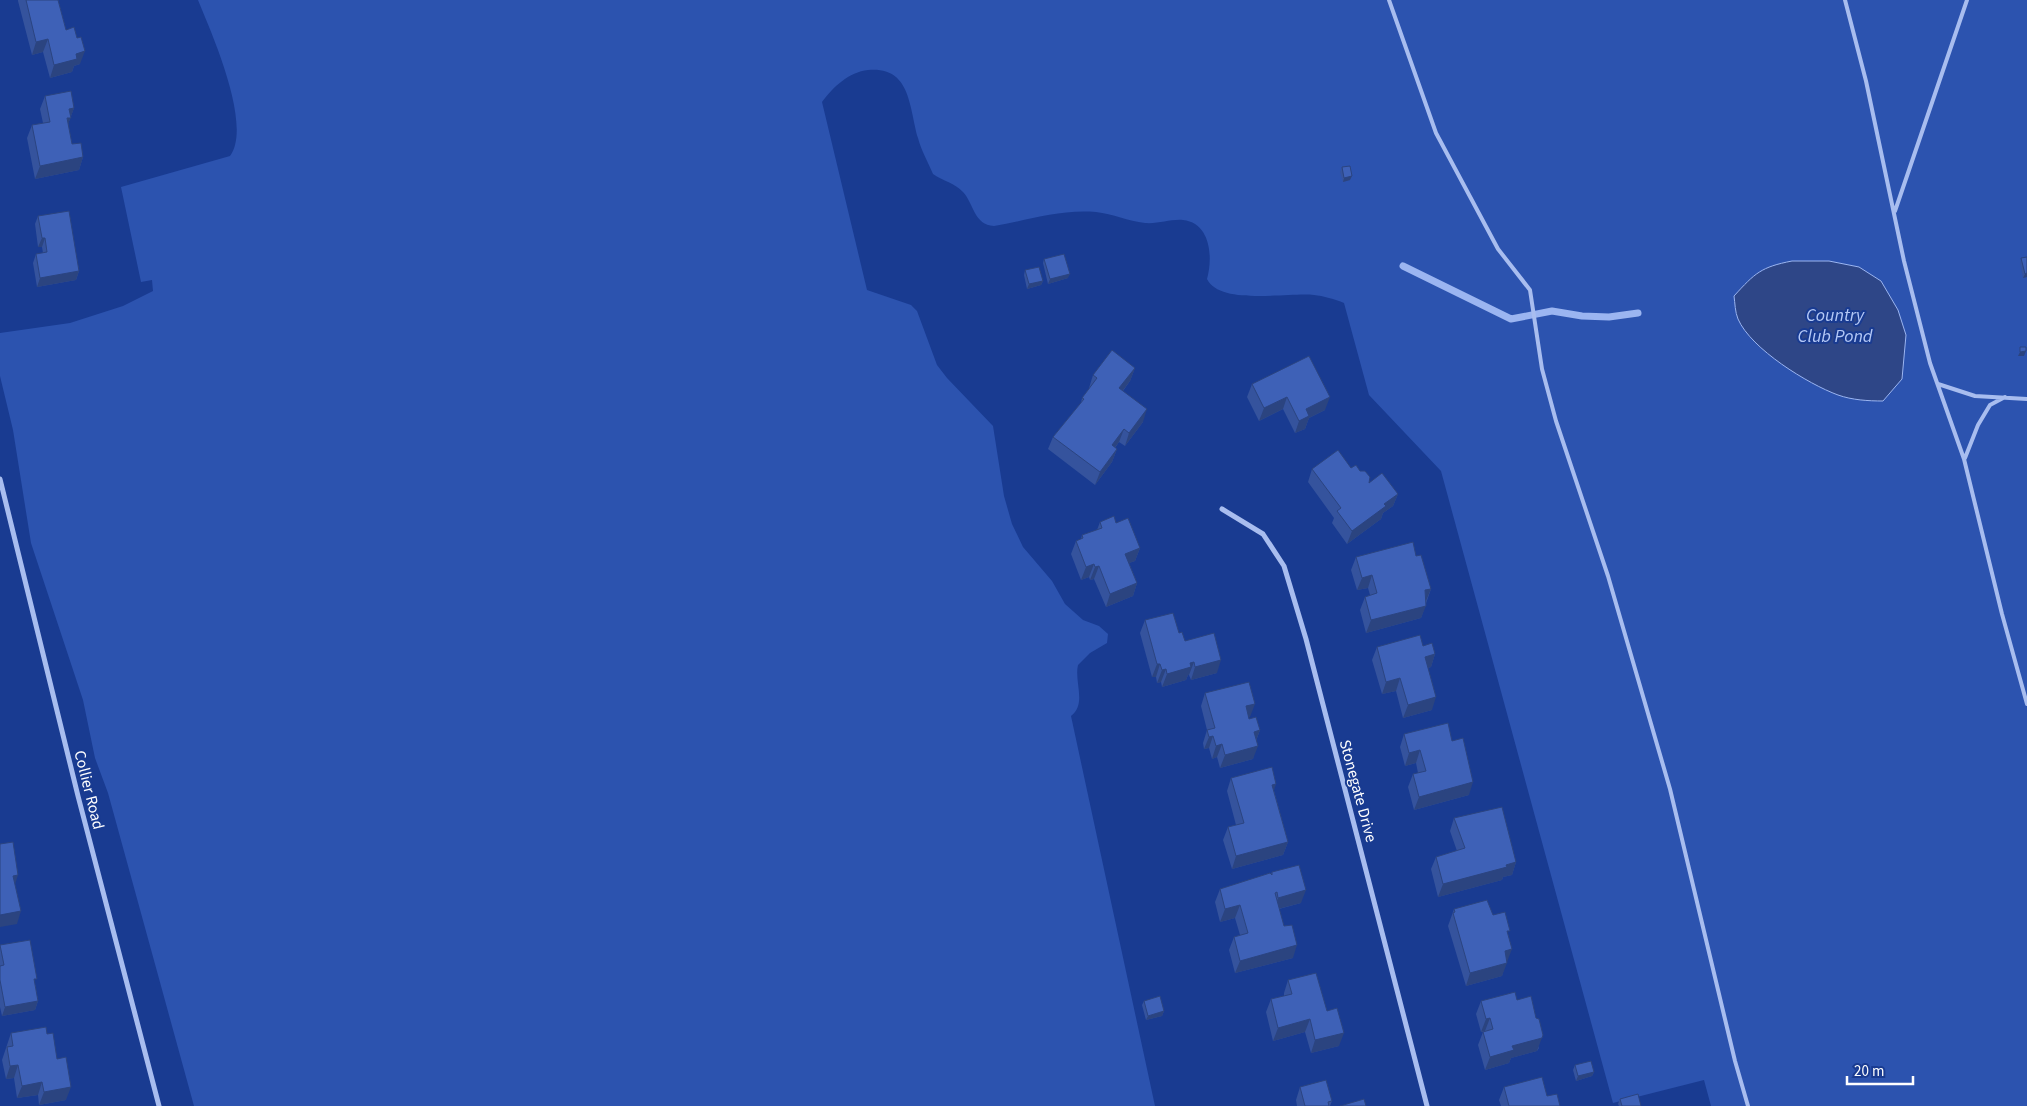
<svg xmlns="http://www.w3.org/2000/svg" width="2027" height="1106" font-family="'Source Sans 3',sans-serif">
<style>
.green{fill:#2c53af}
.water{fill:#2e4687;stroke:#9bb5f1}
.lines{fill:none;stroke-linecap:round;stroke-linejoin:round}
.stream{stroke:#9bb5f1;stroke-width:7}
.service{stroke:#a8bdef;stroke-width:4}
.minor{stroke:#a8bdef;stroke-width:5}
.wall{fill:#35539d}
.shaded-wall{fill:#2b4480}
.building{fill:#3e61b7;stroke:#2b4480}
.labels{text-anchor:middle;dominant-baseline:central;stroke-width:4;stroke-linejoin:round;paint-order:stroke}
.street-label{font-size:16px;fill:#fff;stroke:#193b91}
.water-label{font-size:18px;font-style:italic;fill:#b4c8f6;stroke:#193b91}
</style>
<rect width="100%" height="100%" fill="#193b91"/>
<path class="green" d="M 198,0 L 2027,0 L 2027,1106 L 1711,1106 L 1704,1080 L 1613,1103 L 1441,471 L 1369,395 L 1344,303 C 1335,299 1323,296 1314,295 C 1289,292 1220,306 1207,279 C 1213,258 1211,223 1183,220 C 1170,219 1159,224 1145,223 C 1128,221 1113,214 1096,212 C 1060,209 1029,220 994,226 C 974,225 974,204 963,192 C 955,183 943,181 933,174 C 928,162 921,150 918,138 C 909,107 911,66 868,70 C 849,72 833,87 822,102 L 867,290 L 911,305 L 917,311 L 937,365 L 947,378 L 993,426 L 1004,496 L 1012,524 L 1023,547 L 1052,581 L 1065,604 L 1083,620 L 1099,626 L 1108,634 L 1107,643 L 1090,653 L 1078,665 C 1074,682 1087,704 1071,716 L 1155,1106 L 194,1106 L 108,793 L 95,758 L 83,700 L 31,543 L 13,430 L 0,376 L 0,333 L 70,323 L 123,306 L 153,291 L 152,280 L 141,282 L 121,187 L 230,156 C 253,125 211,32 198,0 Z"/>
<path class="water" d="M 1792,261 L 1829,261 L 1859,267 L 1881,281 L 1898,310 L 1906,335 L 1902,379 L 1883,401 C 1868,401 1852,400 1838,395 C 1808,384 1751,349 1738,319 C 1735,312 1735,303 1734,296 C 1755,273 1761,267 1792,261 Z"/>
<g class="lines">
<path class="stream" d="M 1403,266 L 1511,319 L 1552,311 L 1582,316 L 1609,317 L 1638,313"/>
<path class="service" d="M 1389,0 L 1436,133 L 1498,249 L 1530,290 L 1542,369 L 1556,421 L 1608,576 L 1670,789 L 1735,1061 L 1748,1106
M 1845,0 L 1866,81 L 1904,261 L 1930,363 L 1964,459 L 2002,614 L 2027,704
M 1895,211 L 1967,0
M 1938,384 L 1975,396 L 2027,399
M 1965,458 L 1978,425 L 1990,405 L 2005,397"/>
<path class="minor" d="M 0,479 L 78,796 L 159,1106
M 1222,509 L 1263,534 L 1284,566 L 1306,639 L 1427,1106"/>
</g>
<path class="wall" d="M 18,0 L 58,0 L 66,30 L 80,64 L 74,66 L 72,72 L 50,78 L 43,52 L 32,55 L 18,1 Z
M 45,96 L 74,108 L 68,124 L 72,144 L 83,157 L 79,170 L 35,179 L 27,138 L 32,125 L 43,123 L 40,109 Z
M 1342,167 L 1350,180 L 1343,182 L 1340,172 Z
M 38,216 L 79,271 L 76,280 L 37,287 L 33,263 L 36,254 L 43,253 L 42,247 L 38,247 L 35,224 Z
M 2027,257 L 2027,277 L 2023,278 L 2020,263 L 2021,258 Z
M 1044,259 L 1068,278 L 1048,284 L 1043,263 Z
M 1025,270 L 1043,281 L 1041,285 L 1027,289 L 1024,275 Z
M 1135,368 L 1130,381 L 1123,391 L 1143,422 L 1125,446 L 1119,442 L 1115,448 L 1117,449 L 1112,462 L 1095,485 L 1048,449 L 1053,437 L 1081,403 L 1082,398 L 1089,389 L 1089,388 L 1093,375 Z
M 1252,384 L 1325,410 L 1309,418 L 1305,429 L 1295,433 L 1283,409 L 1259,421 L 1247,397 Z
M 1351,468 L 1369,483 L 1398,494 L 1393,506 L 1383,513 L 1381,519 L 1347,544 L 1332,523 L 1334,518 L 1308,482 L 1312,469 Z
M 1100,522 L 1116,523 L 1140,548 L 1135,561 L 1129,563 L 1137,583 L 1133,596 L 1106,607 L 1094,579 L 1090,580 L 1089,577 L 1081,580 L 1071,554 L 1076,541 L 1081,539 L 1082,535 L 1097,530 Z
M 1416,556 L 1431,589 L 1421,618 L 1366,633 L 1360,610 L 1365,597 L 1370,595 L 1368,588 L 1357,590 L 1351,570 L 1356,557 Z
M 1145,620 L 1179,633 L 1185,641 L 1217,673 L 1191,680 L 1189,675 L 1188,675 L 1186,680 L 1162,687 L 1161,682 L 1157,683 L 1156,677 L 1152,677 L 1140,633 Z
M 1423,646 L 1435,654 L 1431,667 L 1428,668 L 1432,710 L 1403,718 L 1396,691 L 1382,694 L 1372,660 L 1377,647 Z
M 1205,693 L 1250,717 L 1248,717 L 1249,719 L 1260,730 L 1256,741 L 1253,759 L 1220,768 L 1217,757 L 1212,759 L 1209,748 L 1204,749 L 1203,743 L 1207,730 L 1201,706 Z
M 1404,734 L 1469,795 L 1414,810 L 1408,787 L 1413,774 L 1418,773 L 1416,763 L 1405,766 L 1400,747 Z
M 1231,778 L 1274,791 L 1288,842 L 1283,855 L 1232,869 L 1223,840 L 1228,827 L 1236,825 L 1227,791 Z
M 1454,818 L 1516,862 L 1512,875 L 1503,877 L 1502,880 L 1438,897 L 1431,869 L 1436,857 L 1457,851 L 1450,831 Z
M 1272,872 L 1301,903 L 1279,909 L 1293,958 L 1235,973 L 1229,950 L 1234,937 L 1240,935 L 1235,918 L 1220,922 L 1215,902 L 1220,889 L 1271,874 Z
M 1454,909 L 1493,915 L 1508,936 L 1507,962 L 1506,962 L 1502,976 L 1466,986 L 1448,926 Z
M 0,945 L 35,984 L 38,1001 L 35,1010 L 2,1016 L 0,1007 Z
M 1288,980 L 1327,1011 L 1339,1046 L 1311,1053 L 1305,1032 L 1273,1041 L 1266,1012 L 1271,999 L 1284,996 L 1284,993 Z
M 1517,1000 L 1539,1048 L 1537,1051 L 1511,1058 L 1509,1063 L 1485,1070 L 1478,1045 L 1483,1032 L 1485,1032 L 1481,1032 L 1476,1014 L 1481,1001 Z
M 1144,1001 L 1164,1011 L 1162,1016 L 1146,1020 L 1142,1005 Z
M 11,1033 L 47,1034 L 57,1059 L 66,1100 L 39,1105 L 38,1095 L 17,1098 L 14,1078 L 6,1079 L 2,1060 Z
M 1575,1065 L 1594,1072 L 1592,1076 L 1576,1081 L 1573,1070 Z
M 1300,1087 L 1332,1101 L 1330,1106 L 1297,1106 L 1296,1100 Z
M 1504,1087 L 1547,1096 L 1560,1106 L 1501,1106 L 1499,1100 Z
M 1620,1099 L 1641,1106 L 1619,1106 L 1618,1104 Z"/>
<path class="shaded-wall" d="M 48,39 L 43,52 L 32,55 L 36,42 Z
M 85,51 L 80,64 L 74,66 L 72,72 L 50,78 L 54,65 L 76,54 Z
M 74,108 L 66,130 L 69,109 Z
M 83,157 L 79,170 L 35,179 L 40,166 Z
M 1352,176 L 1350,180 L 1343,182 L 1344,178 Z
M 42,238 L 45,238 L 42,247 L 38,247 Z
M 79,271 L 76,280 L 37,287 L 40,278 Z
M 2027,273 L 2027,277 L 2023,278 L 2025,274 Z
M 1070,274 L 1068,278 L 1048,284 L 1050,279 Z
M 1043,281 L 1041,285 L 1027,289 L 1029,284 Z
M 2026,351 L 2024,356 L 2018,356 L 2020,352 Z
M 1135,368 L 1130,381 L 1115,401 L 1119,388 Z
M 1287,397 L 1283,409 L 1259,421 L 1264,408 Z
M 1330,397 L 1325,410 L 1309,418 L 1305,429 L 1295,433 L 1299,421 L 1306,409 Z
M 1147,409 L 1143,422 L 1125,446 L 1129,433 Z
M 1124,429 L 1119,442 L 1107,458 L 1112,445 Z
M 1117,449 L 1112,462 L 1095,485 L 1100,472 Z
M 1398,494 L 1393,506 L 1383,513 L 1381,519 L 1347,544 L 1352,531 L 1384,504 Z
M 1140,548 L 1135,561 L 1121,566 L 1125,554 Z
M 1094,564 L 1089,577 L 1081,580 L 1086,567 Z
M 1099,566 L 1094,579 L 1090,580 L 1095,567 Z
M 1372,575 L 1368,588 L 1357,590 L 1362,578 Z
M 1137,583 L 1133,596 L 1106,607 L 1110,594 Z
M 1431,589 L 1426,601 L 1425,590 Z
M 1426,606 L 1421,618 L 1366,633 L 1371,620 Z
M 1435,654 L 1431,667 L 1421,670 L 1425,657 Z
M 1221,660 L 1217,673 L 1191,680 L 1195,667 Z
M 1194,662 L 1189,675 L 1188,675 L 1186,680 L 1162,687 L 1167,674 L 1190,663 Z
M 1157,664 L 1160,664 L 1156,677 L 1152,677 Z
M 1166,669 L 1161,682 L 1157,683 L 1162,670 Z
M 1400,678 L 1396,691 L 1382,694 L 1386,682 Z
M 1436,697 L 1432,710 L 1403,718 L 1408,705 Z
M 1255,704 L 1250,717 L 1241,719 L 1246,706 Z
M 1260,730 L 1255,743 L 1254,732 Z
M 1213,736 L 1209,748 L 1204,749 L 1209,737 Z
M 1222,744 L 1217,757 L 1212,759 L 1216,746 Z
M 1258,746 L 1253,759 L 1220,768 L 1225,755 Z
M 1420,750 L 1416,763 L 1405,766 L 1409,753 Z
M 1473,782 L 1469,795 L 1414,810 L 1419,797 Z
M 1276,784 L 1272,797 L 1272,785 Z
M 1288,842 L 1283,855 L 1232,869 L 1236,856 Z
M 1516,862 L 1512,875 L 1503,877 L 1502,880 L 1438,897 L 1443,884 Z
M 18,875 L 14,888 L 13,876 Z
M 1306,890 L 1301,903 L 1274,910 L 1278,898 Z
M 1240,905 L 1235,918 L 1220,922 L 1225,909 Z
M 21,911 L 17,924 L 0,927 L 0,915 Z
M 1297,945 L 1293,958 L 1235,973 L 1240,961 Z
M 1512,949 L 1507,962 L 1500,964 L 1505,951 Z
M 1507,963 L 1502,976 L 1466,986 L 1470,973 Z
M 38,1001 L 35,1010 L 2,1016 L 5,1007 Z
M 1164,1011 L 1162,1016 L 1146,1020 L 1148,1016 Z
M 1490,1018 L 1485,1031 L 1481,1032 L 1486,1019 Z
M 1310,1019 L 1305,1032 L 1273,1041 L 1278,1028 Z
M 1344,1033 L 1339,1046 L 1311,1053 L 1315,1040 Z
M 1543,1035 L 1537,1051 L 1511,1058 L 1509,1063 L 1485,1070 L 1490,1057 L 1512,1046 Z
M 18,1065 L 14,1078 L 6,1079 L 10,1066 Z
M 1594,1072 L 1592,1076 L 1576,1081 L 1578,1076 Z
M 42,1082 L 38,1095 L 17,1098 L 22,1086 Z
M 71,1087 L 66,1100 L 39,1105 L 44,1092 Z"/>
<path class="building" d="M 26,0 L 58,0 L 66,30 L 74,27 L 77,38 L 81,37 L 85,51 L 76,54 L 77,59 L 54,65 L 48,39 L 36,42 Z
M 71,91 L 74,108 L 69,109 L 71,118 L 67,118 L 72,144 L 81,143 L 83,157 L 40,166 L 32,125 L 50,122 L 45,96 Z
M 1350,166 L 1352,176 L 1344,178 L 1342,167 Z
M 69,211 L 79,271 L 40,278 L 36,254 L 47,252 L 45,238 L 42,238 L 38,216 Z
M 1064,254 L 1070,274 L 1050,279 L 1044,259 Z
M 2027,257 L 2027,273 L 2025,274 L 2021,258 Z
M 1039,267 L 1043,281 L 1029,284 L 1025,270 Z
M 2020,347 L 2026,347 L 2026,351 L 2020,352 Z
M 1112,350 L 1135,368 L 1119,388 L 1147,409 L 1129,433 L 1124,429 L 1112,445 L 1117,449 L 1100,472 L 1053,437 L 1084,399 L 1082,398 L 1097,378 L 1093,375 Z
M 1309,356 L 1330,397 L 1306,409 L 1309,416 L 1299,421 L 1287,397 L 1264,408 L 1252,384 Z
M 1338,450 L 1351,468 L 1356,465 L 1360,471 L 1365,471 L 1370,477 L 1369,483 L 1382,473 L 1398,494 L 1384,504 L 1386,506 L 1352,531 L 1337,511 L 1341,508 L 1312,469 Z
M 1114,516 L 1116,523 L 1128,518 L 1140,548 L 1125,554 L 1137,583 L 1110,594 L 1099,566 L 1095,567 L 1094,564 L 1086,567 L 1076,541 L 1083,538 L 1082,535 L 1102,528 L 1100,522 Z
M 1413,542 L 1416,556 L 1421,555 L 1431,589 L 1425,590 L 1426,606 L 1371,620 L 1365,597 L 1377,593 L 1372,575 L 1362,578 L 1356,557 Z
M 1173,613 L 1179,633 L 1182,632 L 1185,641 L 1214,633 L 1221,660 L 1195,667 L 1194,662 L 1190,663 L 1191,667 L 1167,674 L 1166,669 L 1162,670 L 1160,664 L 1157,664 L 1145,620 Z
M 1420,635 L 1423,646 L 1432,643 L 1435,654 L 1425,657 L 1436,697 L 1408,705 L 1400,678 L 1386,682 L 1377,647 Z
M 1249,682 L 1255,704 L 1246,706 L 1249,719 L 1256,717 L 1260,730 L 1254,732 L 1258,746 L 1225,755 L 1222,744 L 1216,746 L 1213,736 L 1209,737 L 1207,730 L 1215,728 L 1205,693 Z
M 1448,723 L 1452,741 L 1463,738 L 1473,782 L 1419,797 L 1413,774 L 1426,771 L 1420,750 L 1409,753 L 1404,734 Z
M 1272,767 L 1276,784 L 1272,785 L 1288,842 L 1236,856 L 1228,827 L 1244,823 L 1231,778 Z
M 1502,807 L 1516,862 L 1506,865 L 1507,867 L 1443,884 L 1436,857 L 1465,848 L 1454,818 Z
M 13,842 L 18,875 L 13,876 L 21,911 L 0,915 L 0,844 Z
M 1299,865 L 1306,890 L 1278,898 L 1277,892 L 1275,893 L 1284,926 L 1292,925 L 1297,945 L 1240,961 L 1234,937 L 1248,933 L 1240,905 L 1225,909 L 1220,889 L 1270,873 L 1272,875 L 1272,872 Z
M 1487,900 L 1493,915 L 1505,912 L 1510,931 L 1507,931 L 1512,949 L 1505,951 L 1507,963 L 1470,973 L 1453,913 L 1455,912 L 1454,909 Z
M 30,940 L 37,979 L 34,979 L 38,1001 L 5,1007 L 0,980 L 0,966 L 4,965 L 0,945 Z
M 1316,973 L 1327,1011 L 1337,1008 L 1344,1033 L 1315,1040 L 1310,1019 L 1278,1028 L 1271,999 L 1292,994 L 1288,980 Z
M 1515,992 L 1517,1000 L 1531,996 L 1536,1018 L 1539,1019 L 1543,1035 L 1542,1038 L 1512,1046 L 1514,1050 L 1490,1057 L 1483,1032 L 1493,1029 L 1490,1018 L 1486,1019 L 1481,1001 Z
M 1160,996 L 1164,1011 L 1148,1016 L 1144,1001 Z
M 46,1027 L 47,1034 L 53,1033 L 57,1059 L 66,1057 L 71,1087 L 44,1092 L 42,1082 L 22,1086 L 18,1065 L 10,1066 L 7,1047 L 13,1046 L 11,1033 Z
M 1591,1061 L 1594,1072 L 1578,1076 L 1575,1065 Z
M 1542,1077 L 1547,1096 L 1557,1094 L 1560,1106 L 1509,1106 L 1504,1087 Z
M 1326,1080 L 1332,1101 L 1328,1102 L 1329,1106 L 1305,1106 L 1300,1087 Z
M 1638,1094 L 1641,1106 L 1622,1106 L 1620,1099 Z
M 1364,1099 L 1366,1106 L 1340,1106 Z"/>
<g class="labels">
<g class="street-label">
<text transform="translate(89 790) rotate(76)">Collier Road</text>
<text transform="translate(1358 791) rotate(75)">Stonegate Drive</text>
</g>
<g class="water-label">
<text x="1835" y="315">Country<tspan x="1835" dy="21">Club Pond</tspan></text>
</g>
</g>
<path d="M1847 1076v8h66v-8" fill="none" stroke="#ffffff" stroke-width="2.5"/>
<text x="1854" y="1076" font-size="15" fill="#ffffff" stroke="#193b91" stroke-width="4" paint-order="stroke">20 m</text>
</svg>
